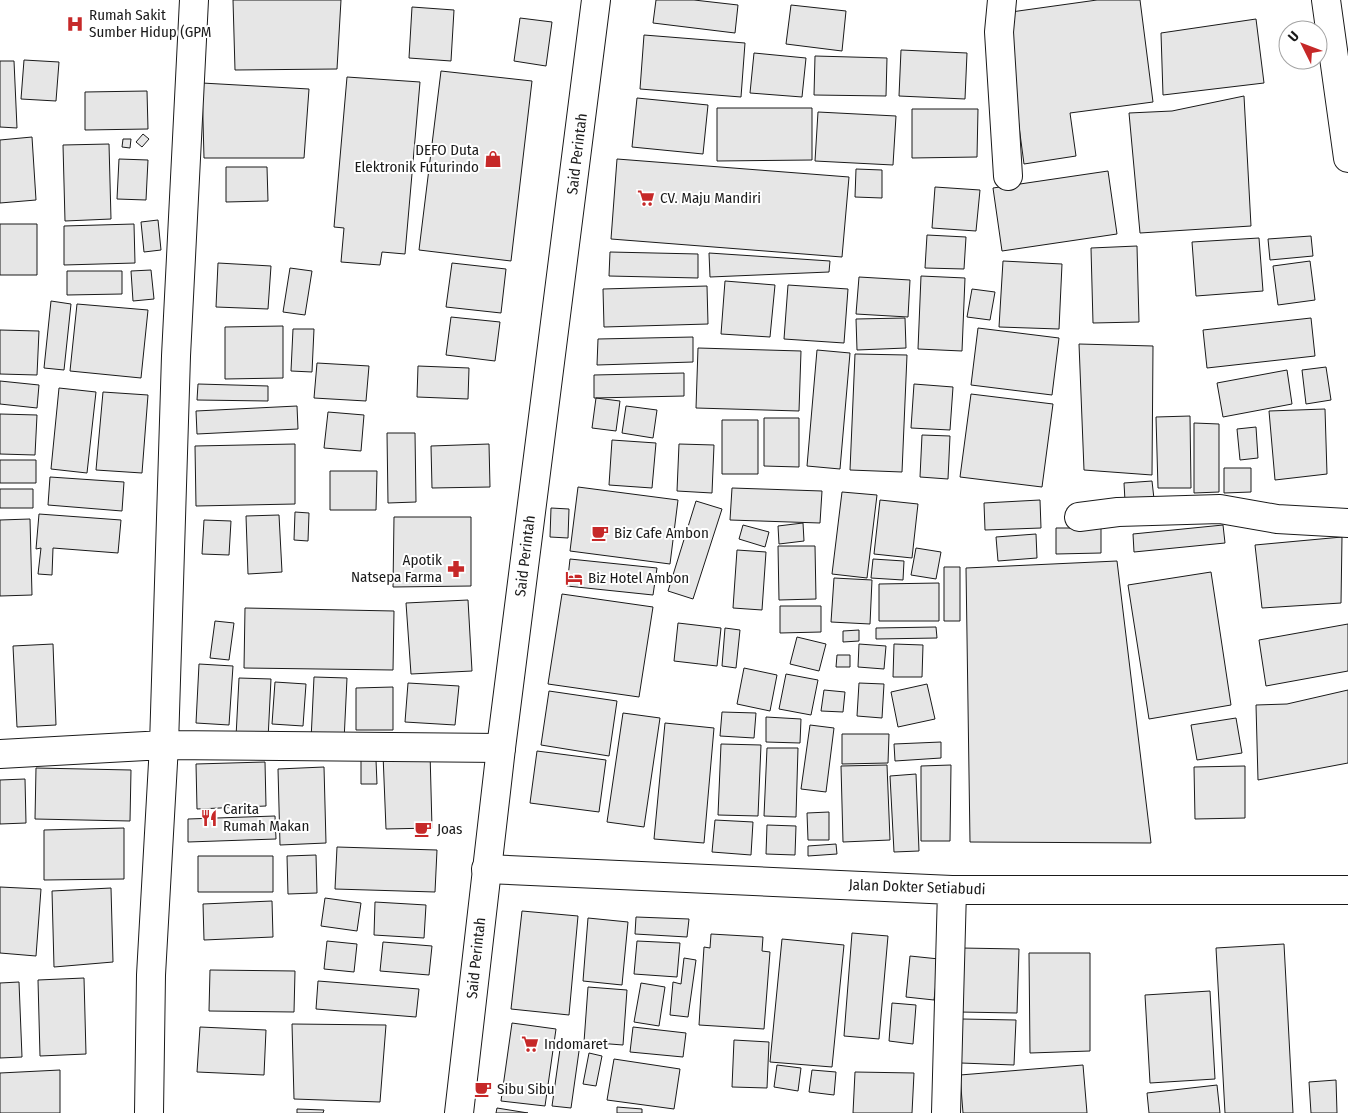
<svg xmlns="http://www.w3.org/2000/svg" width="1348" height="1113" font-family="'Fira Sans Condensed',sans-serif">
<style>
.building{fill:#e6e6e6;stroke:#1a1a1a}
.lines{fill:none;stroke-linecap:round;stroke-linejoin:round}
.minor-casing{stroke:#1a1a1a;stroke-width:30}
.secondary-casing{stroke:#1a1a1a;stroke-width:30}
.minor{stroke:#fff;stroke-width:28}
.secondary{stroke:#fff;stroke-width:28}
.labels{text-anchor:middle;dominant-baseline:central;stroke-width:4;stroke-linejoin:round;paint-order:stroke}
.poi-label{font-size:15px;fill:#1a1a1a;stroke:#fff;text-anchor:start}
.street-label{font-size:15px;fill:#1a1a1a;stroke:#fff}
</style>
<rect width="100%" height="100%" fill="#fff"/>
<path class="building" d="M 233,0 L 341,0 L 337,69 L 235,70 Z
M 656,0 L 694,0 L 738,5 L 735,33 L 653,23 Z
M 1097,0 L 1140,0 L 1153,102 L 1070,113 L 1076,156 L 1024,164 L 1004,13 Z
M 791,5 L 846,11 L 842,51 L 786,44 Z
M 412,7 L 454,10 L 451,61 L 409,58 Z
M 520,18 L 552,22 L 546,66 L 514,61 Z
M 1256,19 L 1264,83 L 1163,95 L 1161,33 Z
M 644,35 L 745,43 L 741,97 L 640,89 Z
M 901,50 L 967,53 L 965,99 L 899,96 Z
M 754,53 L 806,58 L 802,97 L 750,93 Z
M 815,56 L 887,58 L 886,96 L 814,95 Z
M 24,60 L 59,62 L 56,101 L 21,99 Z
M 0,61 L 14,61 L 17,128 L 0,127 Z
M 441,71 L 532,81 L 511,261 L 419,250 Z
M 347,77 L 420,82 L 405,254 L 382,252 L 380,265 L 341,262 L 344,228 L 334,227 Z
M 202,83 L 309,89 L 304,158 L 204,158 Z
M 147,91 L 148,129 L 85,130 L 85,92 Z
M 1244,96 L 1251,226 L 1140,233 L 1129,113 L 1172,111 Z
M 637,98 L 708,105 L 703,154 L 632,147 Z
M 717,108 L 812,108 L 812,160 L 717,161 Z
M 912,109 L 978,109 L 977,157 L 912,158 Z
M 818,112 L 896,116 L 893,165 L 815,161 Z
M 143,134 L 149,139 L 142,147 L 136,142 Z
M 32,137 L 36,200 L 0,203 L 0,140 Z
M 123,139 L 131,139 L 130,148 L 122,147 Z
M 109,144 L 111,219 L 65,221 L 63,145 Z
M 119,159 L 148,160 L 146,200 L 117,199 Z
M 617,159 L 849,177 L 842,257 L 611,239 Z
M 226,167 L 267,167 L 268,201 L 226,202 Z
M 856,169 L 882,170 L 882,198 L 855,197 Z
M 1108,171 L 1117,234 L 1002,251 L 993,188 Z
M 935,187 L 980,190 L 976,231 L 932,228 Z
M 158,220 L 161,250 L 144,252 L 141,222 Z
M 0,224 L 37,224 L 37,275 L 0,275 Z
M 134,224 L 135,263 L 64,265 L 64,226 Z
M 927,235 L 966,237 L 964,269 L 925,268 Z
M 1311,236 L 1313,256 L 1270,260 L 1268,239 Z
M 1259,238 L 1263,291 L 1196,296 L 1192,242 Z
M 1137,246 L 1139,322 L 1093,323 L 1091,248 Z
M 610,252 L 698,254 L 698,278 L 609,276 Z
M 709,253 L 830,261 L 829,272 L 710,277 Z
M 1003,261 L 1062,264 L 1059,329 L 999,327 Z
M 1310,261 L 1315,300 L 1278,305 L 1273,266 Z
M 218,263 L 271,266 L 268,309 L 216,307 Z
M 452,263 L 506,269 L 501,313 L 446,307 Z
M 290,268 L 312,271 L 305,315 L 283,312 Z
M 151,270 L 154,299 L 133,301 L 131,271 Z
M 67,271 L 122,271 L 122,294 L 67,295 Z
M 921,276 L 965,278 L 962,351 L 918,349 Z
M 859,277 L 910,280 L 908,317 L 856,314 Z
M 725,281 L 775,285 L 770,337 L 721,334 Z
M 788,285 L 848,289 L 844,343 L 784,339 Z
M 707,286 L 708,324 L 604,327 L 603,289 Z
M 972,289 L 995,292 L 990,320 L 967,317 Z
M 51,301 L 71,304 L 64,370 L 44,368 Z
M 77,304 L 148,310 L 141,378 L 70,371 Z
M 451,317 L 500,322 L 495,361 L 446,355 Z
M 905,318 L 906,348 L 857,350 L 856,319 Z
M 1311,318 L 1315,356 L 1207,368 L 1203,330 Z
M 283,326 L 283,378 L 225,379 L 225,327 Z
M 978,328 L 1059,338 L 1052,395 L 971,385 Z
M 293,329 L 314,329 L 312,372 L 291,371 Z
M 0,330 L 39,331 L 37,375 L 0,374 Z
M 693,337 L 693,362 L 597,365 L 598,339 Z
M 1079,344 L 1153,346 L 1152,475 L 1084,470 Z
M 698,348 L 801,351 L 799,411 L 696,408 Z
M 817,350 L 850,353 L 840,469 L 807,466 Z
M 855,354 L 907,355 L 902,472 L 850,470 Z
M 317,363 L 369,366 L 366,401 L 314,398 Z
M 418,366 L 469,368 L 468,399 L 417,397 Z
M 1326,367 L 1331,400 L 1306,404 L 1302,370 Z
M 1287,370 L 1292,404 L 1223,417 L 1217,383 Z
M 684,373 L 684,396 L 594,398 L 594,375 Z
M 0,381 L 39,385 L 37,408 L 0,404 Z
M 198,384 L 268,386 L 268,401 L 197,400 Z
M 914,384 L 953,387 L 950,430 L 911,428 Z
M 59,388 L 96,392 L 87,473 L 51,469 Z
M 103,392 L 148,395 L 142,473 L 96,470 Z
M 971,394 L 1053,404 L 1042,487 L 960,477 Z
M 596,398 L 620,401 L 616,431 L 592,428 Z
M 297,406 L 298,429 L 197,434 L 196,411 Z
M 626,406 L 657,410 L 653,438 L 622,433 Z
M 1325,409 L 1327,474 L 1275,480 L 1269,411 Z
M 328,412 L 364,415 L 361,451 L 324,448 Z
M 0,414 L 37,415 L 35,455 L 0,454 Z
M 1190,416 L 1191,488 L 1158,488 L 1156,417 Z
M 764,418 L 799,418 L 799,467 L 764,466 Z
M 722,420 L 758,420 L 758,474 L 722,474 Z
M 1194,423 L 1219,424 L 1219,492 L 1194,493 Z
M 1256,427 L 1258,458 L 1240,460 L 1237,429 Z
M 387,433 L 415,433 L 416,502 L 388,503 Z
M 922,435 L 950,436 L 948,479 L 920,477 Z
M 612,440 L 656,443 L 652,488 L 609,485 Z
M 295,444 L 295,504 L 196,506 L 195,446 Z
M 489,444 L 490,487 L 432,488 L 431,446 Z
M 679,444 L 714,445 L 712,493 L 677,491 Z
M 0,460 L 36,460 L 36,483 L 0,483 Z
M 1224,468 L 1251,468 L 1251,492 L 1224,493 Z
M 330,471 L 377,471 L 376,510 L 330,510 Z
M 50,477 L 124,482 L 122,511 L 48,505 Z
M 1152,481 L 1154,499 L 1125,501 L 1124,483 Z
M 578,487 L 678,500 L 670,564 L 570,551 Z
M 732,488 L 822,491 L 820,523 L 730,520 Z
M 0,489 L 33,489 L 33,508 L 0,508 Z
M 842,492 L 877,495 L 867,578 L 832,574 Z
M 880,500 L 918,504 L 912,558 L 874,554 Z
M 1040,500 L 1041,528 L 985,530 L 984,503 Z
M 696,501 L 722,509 L 693,599 L 668,591 Z
M 551,508 L 569,509 L 568,538 L 550,537 Z
M 295,512 L 309,513 L 308,541 L 294,540 Z
M 39,514 L 121,520 L 118,553 L 53,548 L 52,575 L 38,574 L 41,548 L 36,549 Z
M 279,515 L 282,572 L 248,574 L 246,516 Z
M 394,517 L 471,517 L 471,586 L 393,587 Z
M 30,519 L 32,595 L 0,596 L 0,520 Z
M 204,520 L 231,521 L 229,555 L 202,554 Z
M 803,523 L 804,541 L 779,544 L 778,526 Z
M 743,525 L 769,532 L 765,547 L 739,539 Z
M 1223,525 L 1225,543 L 1134,552 L 1133,534 Z
M 1056,528 L 1101,528 L 1101,553 L 1056,554 Z
M 1036,534 L 1037,558 L 998,561 L 996,537 Z
M 1342,537 L 1341,603 L 1262,608 L 1255,545 Z
M 778,546 L 815,546 L 816,599 L 779,600 Z
M 916,548 L 941,552 L 936,579 L 911,575 Z
M 737,550 L 766,552 L 762,610 L 733,608 Z
M 570,559 L 657,568 L 653,595 L 567,586 Z
M 873,559 L 904,561 L 903,580 L 871,578 Z
M 1117,561 L 1151,843 L 970,842 L 966,568 Z
M 944,567 L 960,567 L 960,621 L 944,621 Z
M 1211,572 L 1231,705 L 1149,719 L 1128,585 Z
M 834,578 L 872,580 L 870,624 L 831,622 Z
M 939,583 L 939,621 L 879,621 L 879,584 Z
M 562,594 L 653,607 L 639,697 L 548,684 Z
M 468,600 L 472,671 L 411,674 L 406,603 Z
M 780,606 L 821,606 L 821,632 L 780,633 Z
M 245,608 L 394,611 L 393,670 L 244,668 Z
M 215,621 L 234,623 L 229,660 L 210,658 Z
M 678,623 L 721,628 L 717,666 L 674,661 Z
M 1348,624 L 1348,671 L 1266,686 L 1259,640 Z
M 936,627 L 937,638 L 876,639 L 876,628 Z
M 725,628 L 740,630 L 736,668 L 722,666 Z
M 859,630 L 859,641 L 843,642 L 843,631 Z
M 797,637 L 826,644 L 819,671 L 790,664 Z
M 53,644 L 56,725 L 17,727 L 13,646 Z
M 859,644 L 886,646 L 884,669 L 858,667 Z
M 894,644 L 923,645 L 922,677 L 893,677 Z
M 837,655 L 850,655 L 850,667 L 836,667 Z
M 199,664 L 233,666 L 229,725 L 196,723 Z
M 744,668 L 777,675 L 770,711 L 737,704 Z
M 786,674 L 818,680 L 811,715 L 779,709 Z
M 314,677 L 347,678 L 344,741 L 311,740 Z
M 239,678 L 271,679 L 268,739 L 236,737 Z
M 275,682 L 306,684 L 303,726 L 272,724 Z
M 408,683 L 459,686 L 455,725 L 405,722 Z
M 859,683 L 884,684 L 882,718 L 857,716 Z
M 927,684 L 935,719 L 898,727 L 891,692 Z
M 393,687 L 393,730 L 356,730 L 356,688 Z
M 824,690 L 845,692 L 843,712 L 821,711 Z
M 1348,690 L 1348,763 L 1258,780 L 1256,705 L 1287,704 Z
M 549,691 L 617,701 L 609,756 L 541,745 Z
M 722,712 L 756,713 L 754,738 L 720,736 Z
M 623,713 L 660,718 L 644,827 L 607,822 Z
M 766,717 L 801,719 L 800,743 L 766,742 Z
M 1236,718 L 1242,753 L 1197,760 L 1191,725 Z
M 665,723 L 714,728 L 704,843 L 654,839 Z
M 810,725 L 834,728 L 826,792 L 801,789 Z
M 842,734 L 889,734 L 888,763 L 842,764 Z
M 941,742 L 941,758 L 895,761 L 894,744 Z
M 721,744 L 761,745 L 758,816 L 718,815 Z
M 767,748 L 798,748 L 796,817 L 764,816 Z
M 537,751 L 606,760 L 599,812 L 530,803 Z
M 430,752 L 432,828 L 386,829 L 383,754 Z
M 361,760 L 376,760 L 377,784 L 361,784 Z
M 265,762 L 266,806 L 197,809 L 196,764 Z
M 887,765 L 890,840 L 843,842 L 841,766 Z
M 951,765 L 950,841 L 921,841 L 921,766 Z
M 1245,766 L 1245,818 L 1195,819 L 1194,767 Z
M 324,767 L 326,843 L 280,845 L 278,769 Z
M 36,768 L 131,770 L 130,821 L 35,819 Z
M 916,774 L 919,851 L 894,852 L 890,776 Z
M 25,779 L 26,823 L 0,824 L 0,780 Z
M 829,812 L 829,840 L 808,840 L 807,813 Z
M 275,816 L 276,839 L 188,842 L 188,819 Z
M 715,820 L 753,822 L 751,855 L 712,852 Z
M 767,825 L 796,826 L 795,855 L 766,854 Z
M 124,828 L 124,879 L 44,880 L 44,830 Z
M 836,844 L 837,854 L 808,856 L 808,846 Z
M 337,847 L 437,850 L 435,892 L 335,889 Z
M 316,855 L 317,893 L 288,894 L 287,856 Z
M 198,856 L 273,856 L 273,892 L 198,892 Z
M 0,887 L 41,889 L 36,956 L 0,953 Z
M 111,888 L 113,962 L 54,967 L 52,891 Z
M 325,898 L 361,903 L 357,931 L 321,926 Z
M 272,901 L 273,937 L 204,940 L 203,904 Z
M 375,902 L 426,905 L 424,938 L 374,935 Z
M 522,911 L 578,916 L 569,1015 L 511,1009 Z
M 636,917 L 689,919 L 687,937 L 635,934 Z
M 588,918 L 628,922 L 622,985 L 583,981 Z
M 852,933 L 888,936 L 879,1039 L 844,1036 Z
M 711,934 L 763,937 L 762,951 L 770,952 L 764,1029 L 699,1025 L 704,947 L 710,948 Z
M 782,939 L 844,945 L 832,1067 L 770,1062 Z
M 327,941 L 357,944 L 354,972 L 324,969 Z
M 637,941 L 680,943 L 677,977 L 634,974 Z
M 383,942 L 432,946 L 429,975 L 380,971 Z
M 1284,944 L 1293,1113 L 1225,1113 L 1216,948 Z
M 961,948 L 1019,949 L 1017,1013 L 959,1012 Z
M 1029,953 L 1090,953 L 1090,1051 L 1030,1053 Z
M 910,956 L 939,959 L 934,1000 L 906,997 Z
M 684,958 L 696,960 L 688,1017 L 670,1015 L 673,982 L 681,984 Z
M 210,970 L 295,971 L 294,1012 L 209,1011 Z
M 84,978 L 86,1054 L 40,1056 L 38,980 Z
M 318,981 L 419,989 L 416,1017 L 316,1009 Z
M 19,982 L 22,1057 L 0,1058 L 0,983 Z
M 641,983 L 665,987 L 659,1026 L 634,1022 Z
M 588,987 L 627,990 L 623,1045 L 584,1042 Z
M 1210,991 L 1215,1079 L 1150,1083 L 1145,995 Z
M 892,1003 L 916,1005 L 913,1044 L 889,1041 Z
M 962,1019 L 1016,1020 L 1014,1065 L 961,1063 Z
M 512,1023 L 556,1029 L 545,1106 L 501,1101 Z
M 292,1024 L 386,1025 L 380,1102 L 294,1099 Z
M 200,1027 L 266,1030 L 264,1075 L 197,1072 Z
M 633,1027 L 686,1033 L 683,1057 L 630,1052 Z
M 734,1040 L 769,1042 L 767,1088 L 732,1087 Z
M 561,1042 L 580,1044 L 571,1108 L 552,1106 Z
M 589,1053 L 602,1056 L 596,1086 L 583,1084 Z
M 614,1059 L 680,1069 L 674,1109 L 607,1100 Z
M 777,1065 L 801,1068 L 798,1091 L 774,1087 Z
M 1083,1065 L 1087,1113 L 963,1113 L 960,1075 Z
M 60,1070 L 60,1113 L 0,1113 L 0,1073 Z
M 812,1070 L 836,1072 L 834,1095 L 809,1092 Z
M 855,1072 L 914,1073 L 912,1113 L 853,1113 Z
M 1336,1080 L 1337,1113 L 1311,1113 L 1309,1082 Z
M 1217,1085 L 1220,1113 L 1149,1113 L 1147,1093 Z
M 617,1107 L 642,1109 L 642,1113 L 617,1113 Z
M 497,1108 L 528,1113 L 496,1113 Z
M 297,1109 L 324,1110 L 323,1113 L 297,1113 Z"/>
<g class="lines">
<g class="minor-casing">
<path id="minor" d="M 1002,0 L 999,32 L 1008,176
M 1326,0 L 1348,158
M 1079,517 L 1118,512 L 1220,509 L 1277,519 L 1348,523
M 0,754 L 164,745 L 501,748
M 486,869 L 952,890 L 1348,890
M 149,1113 L 151,975 L 164,745 L 176,356 L 194,0
M 946,1113 L 952,890"/>
</g>
<g class="secondary-casing">
<path id="secondary" d="M 459,1113 L 501,748 L 596,0"/>
</g>
<use href="#minor" class="minor"/>
<use href="#secondary" class="secondary"/>
</g>
<defs>
<g id="hospital-bare" transform="scale(1.35)"><path d="M-5-5h3v3.5h4V-5h3V5h-3V1.5h-4V5h-3Z" fill="#c62828" stroke="#fff" stroke-width="2.5" paint-order="stroke"/></g>
<g id="shop-bare" transform="scale(1.35)"><path d="M-5-2.5h2.3a2.7 3.5 0 0 1 5.4 0H5L5.5 6h-11ZM-1.5-2.5h3a1.5 2.3 0 0 0-3 0Z" fill="#c62828" stroke="#fff" stroke-width="2.5" paint-order="stroke"/></g>
<g id="supermarket-bare" transform="scale(1.35)"><path d="M-6-5.5h2.5l.6 2H6L4.5 2H-2.5L-4.4-4H-6ZM-1.5 3.2a1.3 1.3 0 1 0 .1 0ZM3 3.2a1.3 1.3 0 1 0 .1 0Z" fill="#c62828" stroke="#fff" stroke-width="2.5" paint-order="stroke"/></g>
<g id="cafe-bare" transform="scale(1.35)"><path d="M-5.5-4.5H6V0H3Q3 3.5 0 3.5H-2.5Q-5.5 3.5-5.5 0ZM3-3.2v2h1.7v-2ZM-6 4.5H4V6H-6Z" fill="#c62828" stroke="#fff" stroke-width="2.5" paint-order="stroke"/></g>
<g id="pharmacy-bare" transform="scale(1.35)"><path d="M-2-6h4v4h4v4h-4v4h-4v-4h-4v-4h4Z" fill="#c62828" stroke="#fff" stroke-width="2.5" paint-order="stroke"/></g>
<g id="hotel-bare" transform="scale(1.35)"><path d="M-6-4.5h1.5V1H6V5H4.5V3h-9V5H-6ZM-4 0a1.8 1.8 0 1 1 3.6 0ZM.5 0V-2.5h3Q6-2.5 6 0Z" fill="#c62828" stroke="#fff" stroke-width="2.5" paint-order="stroke"/></g>
<g id="restaurant-bare" transform="scale(1.35)"><path d="M-5-6h1v4h1v-4h1v4h1v-4h1v5L-1.5 .5V6h-2V.5L-5-1ZM5-6V6H3V1.5H1.5Q1.5-4 5-6Z" fill="#c62828" stroke="#fff" stroke-width="2.5" paint-order="stroke"/></g>
</defs>
<g fill-rule="evenodd">
<use href="#hospital-bare" x="75" y="24"/>
<use href="#shop-bare" x="493" y="159"/>
<use href="#supermarket-bare" x="646" y="198"/>
<use href="#cafe-bare" x="600" y="533"/>
<use href="#pharmacy-bare" x="456" y="569"/>
<use href="#hotel-bare" x="574" y="578"/>
<use href="#restaurant-bare" x="209" y="818"/>
<use href="#cafe-bare" x="423" y="829"/>
<use href="#supermarket-bare" x="530" y="1044"/>
<use href="#cafe-bare" x="483" y="1089"/>
</g>
<g class="labels">
<g class="poi-label">
<text x="89" y="15">Rumah Sakit<tspan x="89" dy="17">Sumber Hidup (GPM</tspan></text>
<text x="479" y="150" text-anchor="end">DEFO Duta<tspan x="479" dy="17">Elektronik Futurindo</tspan></text>
<text x="660" y="198">CV. Maju Mandiri</text>
<text x="614" y="533">Biz Cafe Ambon</text>
<text x="442" y="560" text-anchor="end">Apotik<tspan x="442" dy="17">Natsepa Farma</tspan></text>
<text x="588" y="578">Biz Hotel Ambon</text>
<text x="223" y="809">Carita<tspan x="223" dy="17">Rumah Makan</tspan></text>
<text x="437" y="829">Joas</text>
<text x="544" y="1044">Indomaret</text>
<text x="497" y="1089">Sibu Sibu</text>
</g>
<g class="street-label">
<text transform="translate(577 154) rotate(-83)">Said Perintah</text>
<text transform="translate(525 556) rotate(-83)">Said Perintah</text>
<text transform="translate(917 887) rotate(2)">Jalan Dokter Setiabudi</text>
<text transform="translate(476 958) rotate(-84)">Said Perintah</text>
</g>
</g>
<g transform="translate(1303 45) rotate(312)"><circle r="24" fill="#ffffff" stroke="#a3a3a3"/>
<path d="M0-4L9 19L0 12L-9 19Z" fill="#c62828"/>
<text y="-8" font-size="14" font-weight="bold" text-anchor="middle" fill="#1a1a1a">U</text>
</g>
</svg>
